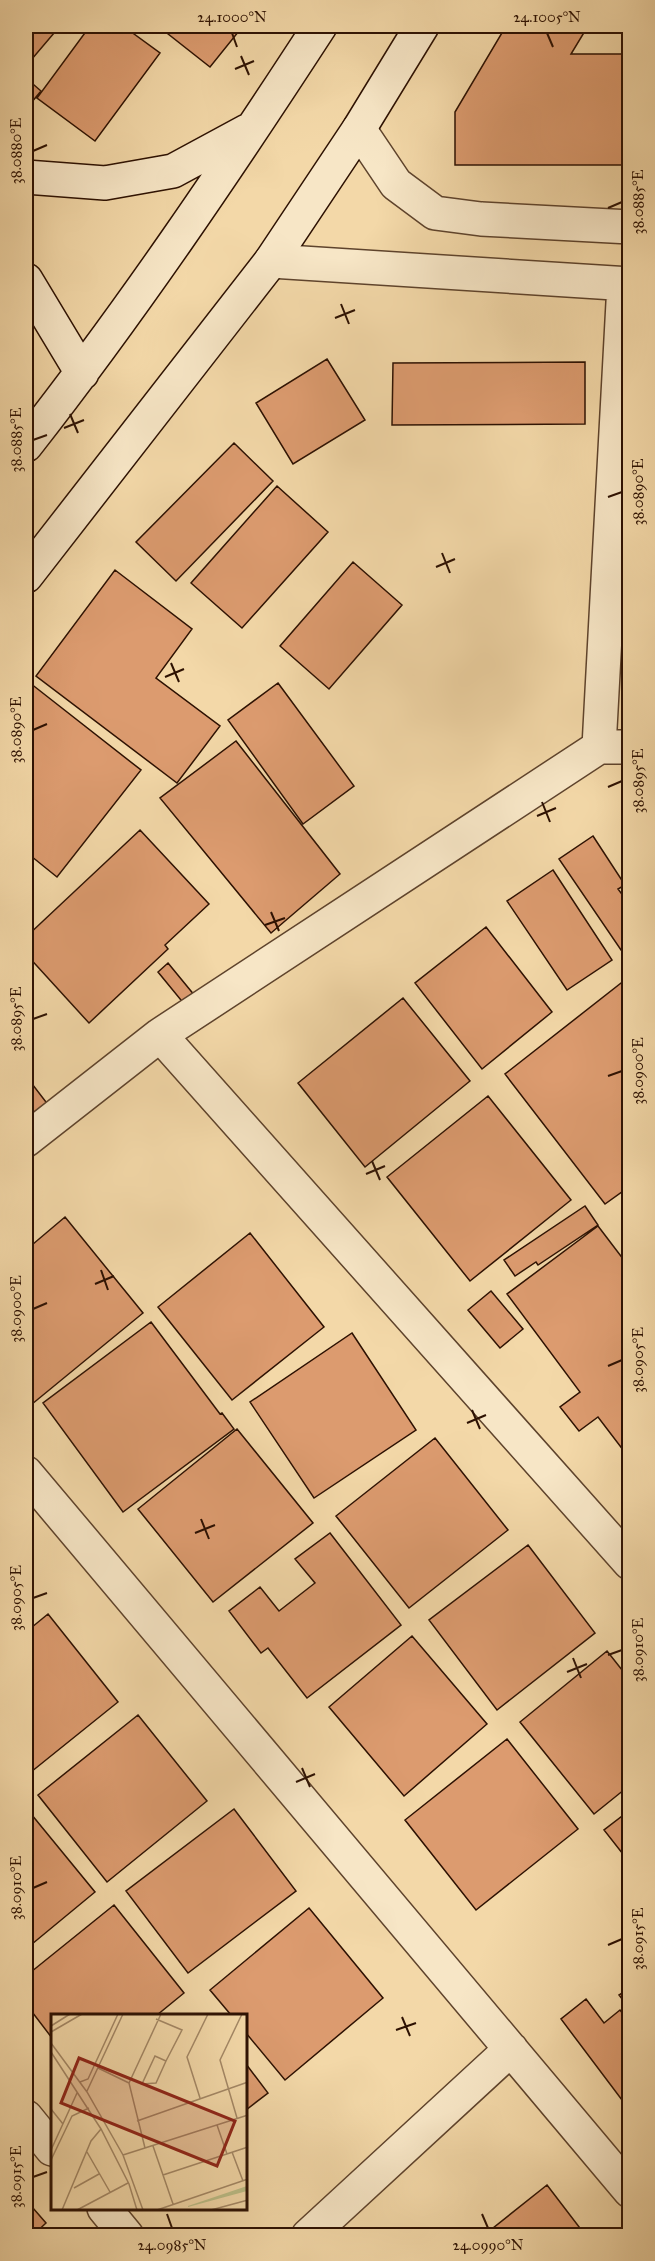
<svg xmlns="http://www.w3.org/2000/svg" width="655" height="2261" font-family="'IM FELL Great Primer',serif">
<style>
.building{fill:#dc9b6f;stroke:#2d1102;stroke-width:1.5}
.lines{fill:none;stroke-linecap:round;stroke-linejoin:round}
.street-casing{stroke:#5e432c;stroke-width:36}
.secondary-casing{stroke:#2d1102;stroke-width:36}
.street{stroke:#f7e6c6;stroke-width:33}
.secondary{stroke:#f7e6c6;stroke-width:33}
.ticks{fill:none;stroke:#2d1102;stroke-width:2}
.inset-road{fill:none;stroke:#a48866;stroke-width:1.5}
.view{fill:#8f2418;fill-opacity:0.15;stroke:#8f2418;stroke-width:3}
.inset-edge{fill:none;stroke:#2d1102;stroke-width:3}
.neatline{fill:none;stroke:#2d1102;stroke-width:2}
.ticks-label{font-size:15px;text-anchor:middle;fill:#2d1102}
</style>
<rect width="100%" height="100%" fill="#f3d8a8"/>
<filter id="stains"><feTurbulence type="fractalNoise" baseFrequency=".00333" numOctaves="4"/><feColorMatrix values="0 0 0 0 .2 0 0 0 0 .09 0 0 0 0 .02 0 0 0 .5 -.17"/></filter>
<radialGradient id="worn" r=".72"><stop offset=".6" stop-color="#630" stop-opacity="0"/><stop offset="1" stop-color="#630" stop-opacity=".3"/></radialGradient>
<path class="building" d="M 26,26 L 60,26 L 26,66 Z
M 90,26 L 123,26 L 160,53 L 95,141 L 37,98 Z
M 158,26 L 243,26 L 210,67 Z
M 506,26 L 588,26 L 571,54 L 630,54 L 630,165 L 455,165 L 455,112 Z
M 26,78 L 41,91 L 26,109 Z
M 327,359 L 365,420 L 293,464 L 256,403 Z
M 585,362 L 585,424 L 392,425 L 393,363 Z
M 234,443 L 273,481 L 176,581 L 136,542 Z
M 277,486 L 328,532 L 242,628 L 191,583 Z
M 353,562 L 402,605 L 329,689 L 280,646 Z
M 115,570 L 192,629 L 156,678 L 220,726 L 177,783 L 36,676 Z
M 30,683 L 141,770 L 57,877 L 26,852 L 26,688 Z
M 278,683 L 354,786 L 303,824 L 228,720 Z
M 236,741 L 340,874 L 271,933 L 160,798 Z
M 140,830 L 209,904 L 165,945 L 168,949 L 89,1023 L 26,954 L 26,937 Z
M 593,836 L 625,885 L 618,889 L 630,905 L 630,944 L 621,950 L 559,859 Z
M 553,870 L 612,960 L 567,990 L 507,901 Z
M 486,927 L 552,1012 L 482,1069 L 415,983 Z
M 168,963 L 195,996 L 185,1005 L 158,972 Z
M 630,976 L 630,1186 L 605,1204 L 505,1074 Z
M 403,998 L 470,1081 L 365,1167 L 298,1083 Z
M 26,1076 L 56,1115 L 26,1138 Z
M 488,1096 L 571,1200 L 470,1281 L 387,1177 Z
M 585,1206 L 598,1225 L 538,1265 L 536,1262 L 515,1276 L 504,1260 Z
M 65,1217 L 143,1313 L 26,1409 L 26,1250 Z
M 598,1226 L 630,1268 L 630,1459 L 598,1417 L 579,1431 L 560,1407 L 580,1392 L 507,1294 Z
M 250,1233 L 324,1327 L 232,1400 L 158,1307 Z
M 491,1291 L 523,1329 L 500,1348 L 468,1310 Z
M 151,1322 L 220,1414 L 222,1413 L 234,1429 L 123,1512 L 43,1403 Z
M 352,1333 L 416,1430 L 314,1498 L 250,1402 Z
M 237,1429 L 313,1523 L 213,1602 L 138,1509 Z
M 435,1438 L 508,1530 L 409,1608 L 336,1516 Z
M 330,1533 L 401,1625 L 307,1698 L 268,1648 L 261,1653 L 229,1611 L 260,1587 L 279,1611 L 315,1583 L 295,1559 Z
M 528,1545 L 595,1633 L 497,1710 L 429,1620 Z
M 48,1614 L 118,1702 L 26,1776 L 26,1632 Z
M 412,1636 L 487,1724 L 404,1796 L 329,1707 Z
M 607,1651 L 630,1680 L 630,1785 L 594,1814 L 520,1722 Z
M 138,1715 L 207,1801 L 107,1882 L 38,1795 Z
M 507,1739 L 578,1829 L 476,1910 L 405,1820 Z
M 27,1809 L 95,1892 L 26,1949 L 26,1810 Z
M 234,1809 L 296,1891 L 188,1973 L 126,1891 Z
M 630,1810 L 630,1863 L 604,1830 Z
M 114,1905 L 184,1993 L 157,2015 L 52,2015 L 52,2038 L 26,2004 L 26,1976 Z
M 309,1908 L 383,1998 L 285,2080 L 246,2033 L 246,2015 L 231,2015 L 210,1990 Z
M 630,1988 L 630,2009 L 619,1995 Z
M 586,1999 L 604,2023 L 620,2010 L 630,2023 L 630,2095 L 622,2100 L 561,2019 Z
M 246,2064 L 268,2093 L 246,2110 Z
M 547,2185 L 586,2236 L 483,2236 Z
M 26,2200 L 46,2223 L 32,2236 L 26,2236 Z"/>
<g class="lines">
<g class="street-casing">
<path id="street" d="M 359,129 L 396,184 L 435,213 L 481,219 L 630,227
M 271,261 L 630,284
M 599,747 L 624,284
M 160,1035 L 630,1563
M 26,1140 L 160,1035 L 599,747 L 630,747
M 26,1473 L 630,2191
M 26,2117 L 52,2149
M 104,2208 L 127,2236
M 308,2236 L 511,2049"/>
</g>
<g class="secondary-casing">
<path id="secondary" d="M 26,177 L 105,183 L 173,171 L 247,131
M 26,280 L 82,373
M 26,445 C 131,311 227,169 320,26
M 26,576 L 271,261 L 359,129 L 422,26"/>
</g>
<use href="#street" class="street"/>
<use href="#secondary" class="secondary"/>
</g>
<path class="ticks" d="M 232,33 L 237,47M 547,33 L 553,47M 241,56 L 249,75M 235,69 L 254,61M 33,151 L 47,145M 608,208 L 622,202M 341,304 L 349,324M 335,318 L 355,310M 70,414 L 78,433M 64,428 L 84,420M 33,440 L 47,435M 608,497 L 622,492M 442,553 L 450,573M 436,567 L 455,559M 171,663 L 179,682M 165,677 L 184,669M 33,730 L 47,724M 608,787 L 622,781M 542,802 L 550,822M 537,816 L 556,808M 271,912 L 279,931M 265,925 L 285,918M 33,1019 L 47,1014M 608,1076 L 622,1071M 372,1161 L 380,1180M 366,1174 L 385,1166M 101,1270 L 108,1290M 95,1284 L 114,1276M 33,1309 L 47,1303M 608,1366 L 622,1360M 472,1410 L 480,1429M 467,1423 L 486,1415M 201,1519 L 209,1539M 195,1533 L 215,1525M 33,1598 L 47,1593M 608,1655 L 622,1650M 573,1658 L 581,1678M 567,1672 L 587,1664M 302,1768 L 310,1787M 296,1782 L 315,1774M 33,1888 L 47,1882M 608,1945 L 622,1939M 402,2017 L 410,2036M 396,2030 L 416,2023M 33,2177 L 47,2172M 167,2214 L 172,2228M 482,2214 L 488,2228"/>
<g transform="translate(51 2014)">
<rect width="196" height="196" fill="#f3d8a8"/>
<path d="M 196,172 L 196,177 L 137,193 L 137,192 Z" fill="#bcbe87"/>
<path class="inset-road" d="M 105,5 L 131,16 L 115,47 L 105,69 L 91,70 L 104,42 L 115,47M 0,12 L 19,0M 0,18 L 31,0M 0,29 L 36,78 L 72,141 L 92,196M 0,38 L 50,115 L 78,170 L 86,196M 47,54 L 78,69M 29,68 L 37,65 L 67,0M 36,77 L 72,0M 149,84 L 136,43 L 157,0M 0,95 L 12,110M 186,104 L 169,46 L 191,0M 86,107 L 197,68M 166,111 L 176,140M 102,132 L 122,190M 94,134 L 78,69 L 110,0M 0,136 L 26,79M 36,138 L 59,178M 181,138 L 192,167M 72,141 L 197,101M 0,146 L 21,102 L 38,94M 112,161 L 197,133M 23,174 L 48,160M 11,196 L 40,127 L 50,115M 26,196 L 77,169M 106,196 L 197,165M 160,196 L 197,186"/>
<path class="view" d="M 28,44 L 184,107 L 166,152 L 10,89 Z"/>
<rect width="196" height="196" class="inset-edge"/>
</g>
<rect width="655" height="2261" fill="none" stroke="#f3d8a8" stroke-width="66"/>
<rect x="33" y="33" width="589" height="2195" class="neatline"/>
<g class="ticks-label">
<text x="232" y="22">24.1000°N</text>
<text x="547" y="22">24.1005°N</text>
<text transform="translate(16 151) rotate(-90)" y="5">38.0880°E</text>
<text transform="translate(638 202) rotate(-90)" y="5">38.0885°E</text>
<text transform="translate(16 440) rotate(-90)" y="5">38.0885°E</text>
<text transform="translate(638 492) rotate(-90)" y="5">38.0890°E</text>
<text transform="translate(16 730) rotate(-90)" y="5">38.0890°E</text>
<text transform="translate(638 781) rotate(-90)" y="5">38.0895°E</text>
<text transform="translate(16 1019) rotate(-90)" y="5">38.0895°E</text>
<text transform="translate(638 1071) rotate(-90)" y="5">38.0900°E</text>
<text transform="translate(16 1309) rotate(-90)" y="5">38.0900°E</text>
<text transform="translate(638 1360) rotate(-90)" y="5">38.0905°E</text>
<text transform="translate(16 1598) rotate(-90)" y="5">38.0905°E</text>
<text transform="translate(638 1650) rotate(-90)" y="5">38.0910°E</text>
<text transform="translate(16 1888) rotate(-90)" y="5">38.0910°E</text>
<text transform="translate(638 1939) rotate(-90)" y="5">38.0915°E</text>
<text transform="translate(16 2177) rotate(-90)" y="5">38.0915°E</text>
<text x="172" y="2250">24.0985°N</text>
<text x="488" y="2250">24.0990°N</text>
</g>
<rect width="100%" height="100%" filter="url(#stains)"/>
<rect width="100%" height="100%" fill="url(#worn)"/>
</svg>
